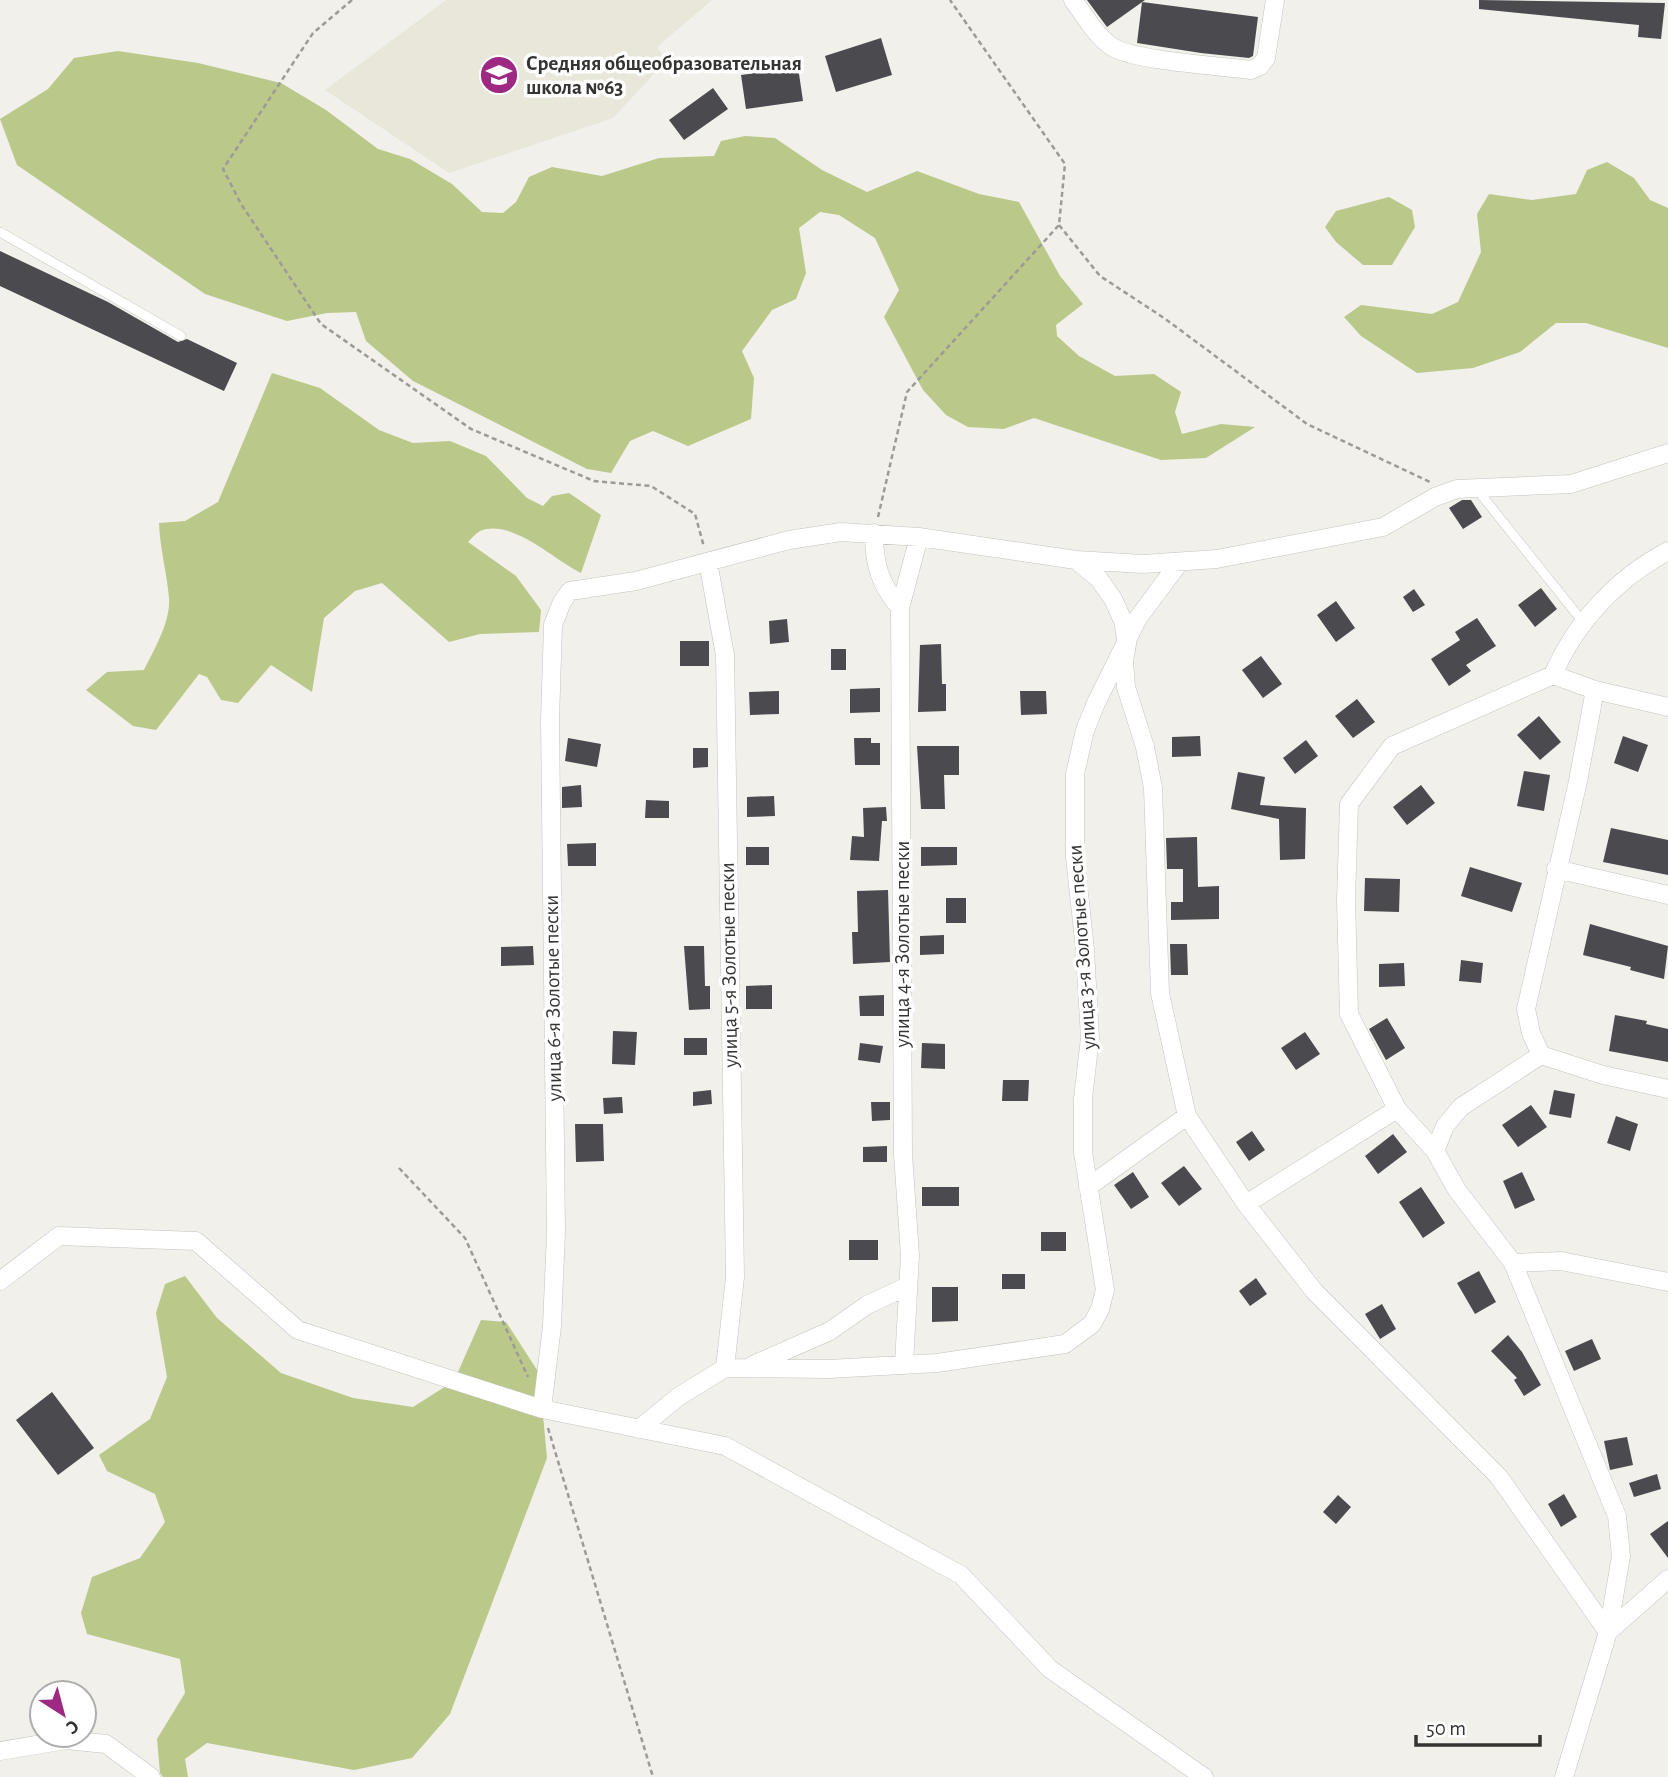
<svg xmlns="http://www.w3.org/2000/svg" width="1668" height="1777" font-family="'Alegreya Sans',sans-serif">
<style>
.built{fill:#e9e6da}
.green{fill:#bac889}
.building{fill:#4b4a4e}
.lines{fill:none;stroke-linecap:round;stroke-linejoin:round}
.lane-casing{stroke:#c4c3be;stroke-width:10}
.street-casing{stroke:#c4c3be;stroke-width:19}
.path{stroke:#9b9b97;stroke-width:2.5;stroke-dasharray:5 3.5;stroke-linecap:butt}
.lane{stroke:#fff;stroke-width:9}
.street{stroke:#fff;stroke-width:18}
.labels{text-anchor:middle;dominant-baseline:central;stroke-width:7;stroke-linejoin:round;paint-order:stroke}
.poi-label{font-size:21px;font-weight:bold;fill:#343432;stroke:#fff;text-anchor:start}
.street-label{font-size:21px;fill:#343432;stroke:#fff}
</style>
<rect width="100%" height="100%" fill="#f1f0eb"/>
<path class="built" d="M 446,0 L 712,0 L 657,47 L 666,61 L 613,118 L 449,173 L 325,90 Z"/>
<path class="green" d="M 118,51 L 198,63 L 281,83 L 326,110 L 378,149 L 410,159 L 452,184 L 482,212 L 503,213 L 516,202 L 529,177 L 552,167 L 602,176 L 659,158 L 714,156 L 721,141 L 745,136 L 775,138 L 822,170 L 867,192 L 917,171 L 979,194 L 1019,202 L 1060,276 L 1083,304 L 1056,325 L 1057,336 L 1079,356 L 1115,376 L 1154,374 L 1181,392 L 1175,412 L 1182,434 L 1221,424 L 1255,427 L 1206,458 L 1161,460 L 1034,418 L 1004,429 L 968,427 L 946,415 L 923,390 L 884,317 L 899,290 L 875,238 L 839,215 L 820,212 L 799,228 L 806,273 L 796,299 L 772,310 L 742,351 L 754,378 L 751,419 L 688,446 L 653,431 L 630,441 L 611,473 L 587,469 L 413,381 L 366,341 L 356,312 L 327,313 L 287,321 L 205,294 L 17,165 L 0,119 L 48,89 L 74,58 Z
M 1607,162 L 1634,178 L 1650,200 L 1668,208 L 1668,348 L 1586,323 L 1556,323 L 1520,352 L 1473,368 L 1417,373 L 1361,336 L 1344,317 L 1361,305 L 1432,314 L 1458,302 L 1481,252 L 1477,214 L 1489,194 L 1532,200 L 1576,194 L 1587,170 Z
M 1389,197 L 1412,210 L 1415,227 L 1392,265 L 1363,265 L 1336,242 L 1325,227 L 1336,211 Z
M 272,373 L 320,388 L 379,430 L 413,443 L 450,441 L 486,456 L 527,498 L 543,506 L 552,496 L 569,493 L 601,515 L 581,573 C 554,560 512,518 480,531 C 476,533 471,539 468,542 L 516,576 L 541,610 L 539,632 L 480,634 L 449,642 L 382,583 L 355,591 L 324,618 L 312,692 L 271,665 L 238,703 L 221,700 L 207,677 L 199,674 L 156,730 L 133,726 L 86,690 L 107,672 L 144,670 C 154,650 171,621 169,598 C 167,573 160,549 159,523 L 185,521 L 218,502 Z
M 185,1276 L 217,1318 L 281,1373 L 353,1398 L 413,1407 L 454,1381 L 481,1320 L 506,1322 L 539,1373 L 547,1458 L 450,1714 L 412,1758 L 354,1770 L 207,1743 L 185,1759 L 188,1777 L 163,1777 L 160,1773 L 157,1739 L 185,1693 L 180,1659 L 87,1634 L 81,1613 L 92,1577 L 140,1558 L 165,1522 L 155,1494 L 107,1471 L 99,1455 L 150,1419 L 167,1377 L 156,1313 L 165,1284 Z"/>
<path class="building" d="M 1087,0 L 1145,0 L 1107,27 Z
M 1479,0 L 1665,3 L 1661,39 L 1638,37 L 1639,25 L 1479,9 Z
M 1142,2 L 1258,17 L 1253,56 L 1249,58 L 1201,53 L 1137,43 Z
M 881,38 L 892,75 L 836,92 L 825,56 Z
M 798,67 L 803,101 L 746,109 L 741,75 Z
M 713,88 L 728,109 L 684,140 L 669,120 Z
M 0,251 L 108,302 L 178,342 L 187,339 L 237,363 L 224,391 L 0,286 Z
M 1462,500 L 1471,500 L 1482,517 L 1463,529 L 1449,508 Z
M 1541,588 L 1557,609 L 1535,627 L 1518,605 Z
M 1414,589 L 1425,605 L 1413,612 L 1403,597 Z
M 1336,601 L 1355,628 L 1336,642 L 1317,615 Z
M 1477,618 L 1496,646 L 1466,665 L 1471,671 L 1449,686 L 1431,659 L 1460,640 L 1455,632 Z
M 787,619 L 789,642 L 770,644 L 769,621 Z
M 680,641 L 709,641 L 709,666 L 680,666 Z
M 941,644 L 942,684 L 946,684 L 946,711 L 918,712 L 920,645 Z
M 831,649 L 846,649 L 846,670 L 831,670 Z
M 1261,656 L 1282,684 L 1263,698 L 1242,670 Z
M 880,688 L 880,712 L 850,713 L 850,689 Z
M 779,691 L 779,714 L 750,715 L 749,692 Z
M 1020,691 L 1046,691 L 1047,714 L 1021,715 Z
M 1357,699 L 1375,722 L 1353,738 L 1335,716 Z
M 1539,716 L 1561,742 L 1540,760 L 1517,735 Z
M 1200,736 L 1201,756 L 1172,757 L 1172,737 Z
M 1623,736 L 1648,745 L 1638,772 L 1614,763 Z
M 568,738 L 601,744 L 597,767 L 565,761 Z
M 854,738 L 871,738 L 871,743 L 880,743 L 880,765 L 855,765 Z
M 1306,740 L 1318,756 L 1295,774 L 1283,758 Z
M 917,746 L 959,746 L 959,775 L 944,775 L 945,809 L 921,809 Z
M 693,748 L 708,748 L 708,767 L 693,768 Z
M 1524,771 L 1550,775 L 1544,811 L 1517,806 Z
M 1238,772 L 1265,777 L 1260,805 L 1306,808 L 1305,859 L 1280,860 L 1279,819 L 1231,809 Z
M 581,785 L 582,807 L 562,808 L 562,787 Z
M 1421,785 L 1435,803 L 1407,825 L 1393,807 Z
M 774,796 L 775,816 L 747,817 L 747,797 Z
M 646,800 L 669,801 L 669,818 L 645,818 Z
M 886,807 L 887,821 L 882,821 L 879,861 L 850,860 L 852,836 L 864,837 L 863,808 Z
M 1611,828 L 1668,840 L 1668,875 L 1603,862 Z
M 1197,837 L 1198,887 L 1219,886 L 1219,919 L 1171,920 L 1171,902 L 1183,902 L 1183,869 L 1167,869 L 1166,838 Z
M 596,843 L 596,866 L 568,866 L 567,844 Z
M 746,847 L 769,847 L 769,865 L 746,865 Z
M 921,847 L 957,847 L 957,865 L 921,866 Z
M 1470,867 L 1522,883 L 1512,912 L 1461,896 Z
M 1365,878 L 1400,879 L 1399,912 L 1364,911 Z
M 888,890 L 890,962 L 853,964 L 852,932 L 858,932 L 857,891 Z
M 946,898 L 966,898 L 966,923 L 946,923 Z
M 1590,924 L 1668,946 L 1664,979 L 1630,970 L 1631,967 L 1583,955 Z
M 944,935 L 944,954 L 920,955 L 920,936 Z
M 1170,944 L 1187,944 L 1188,975 L 1171,975 Z
M 533,946 L 534,965 L 501,966 L 501,947 Z
M 684,946 L 704,946 L 705,986 L 710,986 L 710,1009 L 689,1010 Z
M 1461,960 L 1483,963 L 1481,983 L 1459,981 Z
M 1404,963 L 1405,986 L 1379,987 L 1379,964 Z
M 772,985 L 772,1009 L 746,1009 L 746,986 Z
M 884,995 L 884,1016 L 860,1016 L 859,996 Z
M 1615,1015 L 1647,1021 L 1646,1024 L 1668,1029 L 1668,1062 L 1609,1051 Z
M 1387,1018 L 1405,1048 L 1386,1060 L 1369,1029 Z
M 613,1031 L 637,1032 L 635,1065 L 612,1064 Z
M 1305,1032 L 1320,1054 L 1296,1070 L 1281,1048 Z
M 684,1038 L 707,1038 L 707,1055 L 684,1055 Z
M 860,1043 L 883,1046 L 880,1063 L 858,1060 Z
M 922,1043 L 945,1044 L 945,1069 L 921,1068 Z
M 1003,1080 L 1029,1080 L 1028,1101 L 1002,1101 Z
M 711,1090 L 712,1104 L 693,1106 L 693,1092 Z
M 1554,1090 L 1575,1094 L 1571,1118 L 1549,1114 Z
M 622,1097 L 623,1113 L 604,1114 L 603,1098 Z
M 871,1102 L 890,1102 L 890,1120 L 872,1121 Z
M 1531,1105 L 1547,1127 L 1518,1147 L 1502,1125 Z
M 1616,1116 L 1638,1124 L 1630,1151 L 1607,1143 Z
M 575,1124 L 603,1124 L 604,1161 L 576,1162 Z
M 1252,1131 L 1265,1150 L 1249,1161 L 1236,1142 Z
M 1393,1134 L 1407,1152 L 1378,1174 L 1365,1156 Z
M 887,1146 L 887,1162 L 863,1162 L 863,1147 Z
M 1184,1166 L 1202,1189 L 1179,1206 L 1161,1183 Z
M 1133,1172 L 1149,1197 L 1131,1209 L 1114,1185 Z
M 1522,1172 L 1535,1200 L 1515,1209 L 1503,1181 Z
M 922,1187 L 959,1187 L 959,1206 L 922,1206 Z
M 1421,1187 L 1445,1223 L 1423,1238 L 1399,1202 Z
M 1041,1232 L 1066,1232 L 1066,1251 L 1041,1251 Z
M 849,1240 L 878,1240 L 878,1260 L 849,1260 Z
M 1479,1271 L 1496,1302 L 1475,1314 L 1457,1283 Z
M 1002,1274 L 1025,1274 L 1025,1289 L 1002,1289 Z
M 1256,1278 L 1267,1294 L 1250,1306 L 1239,1291 Z
M 932,1287 L 958,1287 L 958,1321 L 932,1322 Z
M 1382,1304 L 1396,1329 L 1380,1339 L 1365,1314 Z
M 1508,1335 L 1522,1352 L 1541,1385 L 1524,1396 L 1514,1380 L 1517,1378 L 1491,1351 Z
M 1592,1339 L 1601,1359 L 1574,1371 L 1565,1351 Z
M 52,1392 L 94,1448 L 58,1475 L 16,1420 Z
M 1627,1437 L 1633,1465 L 1610,1470 L 1604,1441 Z
M 1657,1474 L 1661,1489 L 1634,1497 L 1629,1483 Z
M 1564,1494 L 1577,1517 L 1561,1527 L 1548,1504 Z
M 1338,1495 L 1351,1507 L 1336,1524 L 1323,1512 Z
M 1668,1521 L 1668,1558 L 1650,1534 Z"/>
<g class="lines">
<g class="lane-casing">
<path id="lane" d="M 0,232 L 181,336
M 1475,487 L 1583,622"/>
</g>
<g class="street-casing">
<path id="street" d="M 1073,0 C 1085,16 1095,35 1111,46 C 1132,61 1222,66 1251,70 L 1260,66 L 1266,58 L 1275,0
M 874,533 C 874,565 880,584 900,608 L 903,1154 L 910,1256 L 904,1363
M 1076,560 L 1143,564 L 1217,559 L 1383,527 L 1435,497 L 1457,489 L 1571,484 L 1668,453
M 708,562 L 725,655 L 735,1277 L 725,1368
M 900,608 L 919,537
M 1553,675 C 1575,623 1617,578 1668,551
M 1595,690 L 1578,781 L 1526,1009 L 1531,1033 L 1541,1055 L 1603,1075 L 1668,1089
M 1556,869 L 1668,895
M 1541,1055 L 1461,1107 L 1445,1126 L 1435,1151 L 1457,1190 L 1513,1263 L 1561,1261 L 1668,1282
M 1435,1151 L 1397,1109 L 1349,1014 L 1346,901 L 1349,804 L 1392,746 L 1553,675 L 1595,690 L 1668,707
M 1088,1187 L 1187,1116
M 1246,1204 L 1397,1109
M 1513,1263 L 1617,1516 L 1621,1556 L 1608,1632 L 1564,1777
M 0,1281 L 59,1236 L 196,1241 L 298,1330 L 542,1409 L 725,1446 L 961,1575 L 1050,1669 L 1204,1777
M 753,1365 L 830,1331 L 867,1305 L 908,1286
M 542,1409 L 552,1326 L 556,1232 L 550,721 L 553,625 L 562,602 L 570,591 L 636,581 L 789,540 L 841,532 L 919,537 L 1076,560 L 1099,579 L 1113,599 L 1123,621 L 1127,644 L 1124,661 L 1126,687 L 1145,747 L 1153,788 L 1160,993 L 1187,1116 L 1246,1204 L 1315,1292 L 1499,1477 L 1608,1632
M 639,1429 L 678,1397 L 725,1368 L 829,1369 L 937,1363 L 1065,1344 L 1092,1324 L 1100,1309 L 1105,1290 L 1083,1152 L 1083,1098 L 1090,1038 L 1085,950 L 1075,857 L 1075,774 L 1085,730 L 1096,703 L 1138,618 L 1179,563
M 1608,1632 L 1668,1579
M 0,1751 L 66,1740 L 106,1744 L 151,1777"/>
</g>
<path class="path" d="M 352,0 L 313,33 L 223,169 L 241,204 L 321,324 L 471,429 L 594,481 L 651,486 L 695,514 L 704,547
M 1059,225 L 1100,276 L 1164,318 L 1307,424 L 1430,482
M 878,517 L 907,392 L 1059,225 L 1065,164 L 950,0
M 399,1168 L 465,1238 L 528,1377
M 548,1428 L 653,1777"/>
<use href="#lane" class="lane"/>
<use href="#street" class="street"/>
</g>
<defs>
<g id="school-disc" transform="scale(2.0125)"><circle r="9.5" fill="#9e2983" stroke="#fff"/><path d="M0-5L7-2L0 1L-7-2ZM-4 1L0 2.5L4 1V4Q0 6-4 4Z" fill="#fff"/></g>
</defs>
<g fill-rule="evenodd">
<use href="#school-disc" x="499" y="75"/>
</g>
<g class="labels">
<g class="poi-label">
<text x="526" y="63">Средняя общеобразовательная<tspan x="526" dy="24">школа №63</tspan></text>
</g>
<g class="street-label">
<text transform="translate(902 944) rotate(-90)">улица 4-я Золотые пески</text>
<text transform="translate(1082 947) rotate(-94)">улица 3-я Золотые пески</text>
<text transform="translate(729 965) rotate(-91)">улица 5-я Золотые пески</text>
<text transform="translate(553 998) rotate(-91)">улица 6-я Золотые пески</text>
</g>
</g>
<g transform="translate(63 1714) rotate(144)"><circle r="33" fill="#ffffff" stroke="#aeaead" stroke-width="2"/>
<path d="M0-5L12 26L0 18L-12 26Z" fill="#9e2983"/>
<text y="-10" font-size="19" font-weight="bold" text-anchor="middle" fill="#343432">С</text>
</g>
<path d="M1416 1735v10h124v-10" fill="none" stroke="#343432" stroke-width="3.5"/>
<text x="1426" y="1735" font-size="21" fill="#343432" stroke="#ffffff" stroke-width="5" paint-order="stroke">50 m</text>
</svg>
